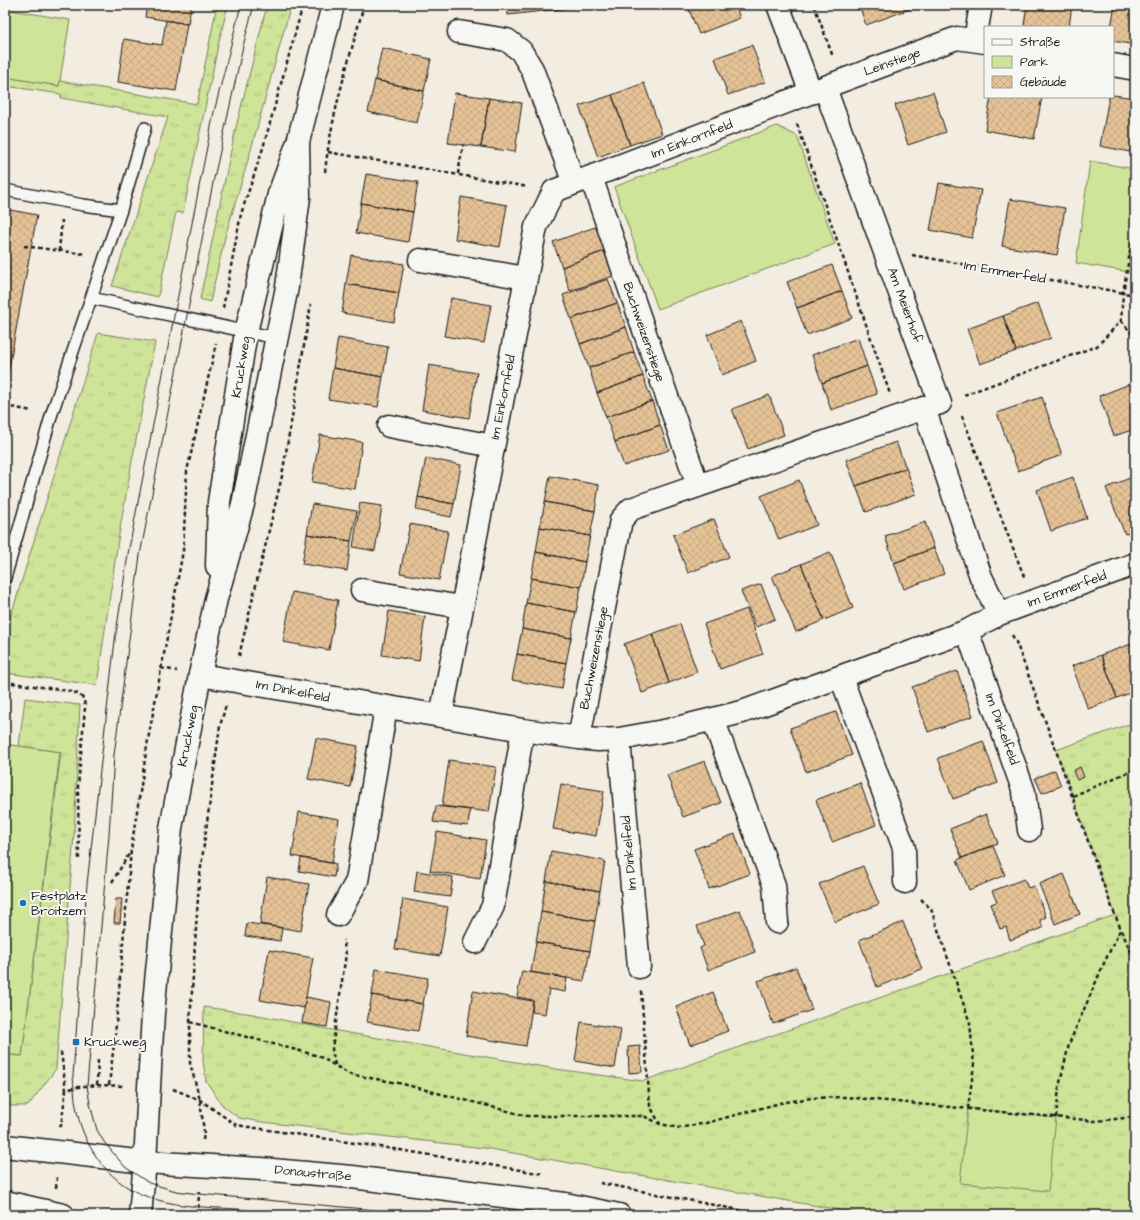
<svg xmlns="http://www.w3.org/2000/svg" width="1140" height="1220" font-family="'Architects Daughter',sans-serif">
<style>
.grass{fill:url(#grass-tufts);stroke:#75805a}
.park{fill:#cee499;stroke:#75805a}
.building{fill:url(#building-cross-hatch);stroke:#1c1c1c}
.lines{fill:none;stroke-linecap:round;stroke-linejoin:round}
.service-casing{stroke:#1c1c1c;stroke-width:14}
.minor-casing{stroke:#1c1c1c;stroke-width:25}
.tertiary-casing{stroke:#1c1c1c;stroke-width:25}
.secondary-casing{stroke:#1c1c1c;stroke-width:25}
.path{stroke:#1c1c1c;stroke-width:2.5;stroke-dasharray:4 3;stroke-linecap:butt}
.service{stroke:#f6f6f2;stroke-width:11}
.minor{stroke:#f6f6f2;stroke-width:22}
.tertiary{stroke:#f6f6f2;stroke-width:22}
.secondary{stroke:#f6f6f2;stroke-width:22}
.tram{stroke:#1c1c1c;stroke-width:1}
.poi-dot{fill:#1f6fb2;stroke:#f6f6f2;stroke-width:1.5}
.labels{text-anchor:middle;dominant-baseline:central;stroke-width:4;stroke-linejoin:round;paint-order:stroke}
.street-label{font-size:13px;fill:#1c1c1c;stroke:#f6f6f2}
.poi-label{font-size:13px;fill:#1c1c1c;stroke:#f6f6f2;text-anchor:start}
</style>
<defs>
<pattern id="grass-tufts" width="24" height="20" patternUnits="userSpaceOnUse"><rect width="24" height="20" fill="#cee499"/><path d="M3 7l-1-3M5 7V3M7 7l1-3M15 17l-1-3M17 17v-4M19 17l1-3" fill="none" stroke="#b0c383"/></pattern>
<pattern id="building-cross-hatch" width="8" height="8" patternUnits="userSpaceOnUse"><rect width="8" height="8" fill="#e6c397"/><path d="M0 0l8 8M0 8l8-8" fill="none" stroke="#c5a782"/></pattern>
</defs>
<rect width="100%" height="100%" fill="#f3ece0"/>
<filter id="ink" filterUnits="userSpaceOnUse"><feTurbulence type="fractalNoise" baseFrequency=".025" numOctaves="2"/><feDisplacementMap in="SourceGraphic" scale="8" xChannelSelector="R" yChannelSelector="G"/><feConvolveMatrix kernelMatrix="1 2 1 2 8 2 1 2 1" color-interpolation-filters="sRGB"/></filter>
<g filter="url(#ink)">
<path class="grass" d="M 217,5 L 228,5 L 219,41 L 183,213 L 176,212 L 158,297 L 112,286 L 168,117 L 61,98 L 61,94 L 5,86 L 5,77 L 59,86 L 60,81 L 197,104 Z
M 267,5 L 291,5 L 249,157 L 225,237 L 210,302 L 200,299 L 236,127 Z
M 98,333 L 155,342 L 132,461 L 118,540 L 97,685 L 5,673 L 5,635 Z
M 25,698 L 80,705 L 74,835 L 56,1069 L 28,1106 L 5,1106 L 5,1054 L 22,1056 L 61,752 L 19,746 Z
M 1135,722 L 1135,1215 L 869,1215 L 484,1148 L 262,1122 L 239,1118 L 222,1105 L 206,1081 L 203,1061 L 204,1007 L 253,1014 L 332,1030 L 556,1069 L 643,1081 L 1115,915 L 1056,750 Z"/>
<path class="park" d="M 5,9 L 70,20 L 59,86 L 5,77 Z
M 777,126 L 797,136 L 835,244 L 658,309 L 614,187 Z
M 1090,161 L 1135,169 L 1135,273 L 1076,263 Z
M 5,744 L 60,752 L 22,1056 L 5,1054 Z
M 968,1108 L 1056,1118 L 1048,1191 L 960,1183 Z"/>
<path class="building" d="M 147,5 L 191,5 L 188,24 L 145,17 Z
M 507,5 L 543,5 L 543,11 L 508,15 Z
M 543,5 L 579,5 L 579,7 L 543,11 Z
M 687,5 L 735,5 L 740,18 L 699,34 Z
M 859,5 L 908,5 L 910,9 L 866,25 Z
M 1027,5 L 1072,5 L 1069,27 L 1035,27 L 1024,25 Z
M 1115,5 L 1135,5 L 1135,45 L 1113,41 L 1113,27 L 1111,27 Z
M 166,20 L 187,24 L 176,91 L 118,82 L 124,39 L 162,45 Z
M 752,45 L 765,82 L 728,95 L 715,58 Z
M 382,48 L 431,59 L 424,91 L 375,80 Z
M 375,80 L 424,91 L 417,123 L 368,112 Z
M 644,83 L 662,134 L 630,145 L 612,95 Z
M 933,92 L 946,132 L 908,145 L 895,105 Z
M 455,93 L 489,98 L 481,147 L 448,143 Z
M 612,95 L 630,145 L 598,157 L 579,106 Z
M 1113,95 L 1135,98 L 1135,153 L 1100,146 L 1109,97 L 1113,97 Z
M 991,97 L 1042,97 L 1034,139 L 985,130 Z
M 489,98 L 522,103 L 515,152 L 481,147 Z
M 366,174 L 418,182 L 413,212 L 361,203 Z
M 939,183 L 981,190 L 972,238 L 930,230 Z
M 461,197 L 507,205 L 500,247 L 455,239 Z
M 1010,199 L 1065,208 L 1057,255 L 1002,246 Z
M 361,203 L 413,212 L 408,242 L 356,233 Z
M 5,209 L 37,215 L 6,384 L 5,384 Z
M 598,226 L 607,250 L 562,267 L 553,242 Z
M 607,250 L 616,275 L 570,291 L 562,267 Z
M 351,255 L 404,264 L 399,293 L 346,284 Z
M 832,265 L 842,291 L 797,308 L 787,282 Z
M 608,279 L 617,303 L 571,319 L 563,295 Z
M 346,284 L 399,293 L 394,322 L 342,313 Z
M 842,291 L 852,318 L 807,335 L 797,308 Z
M 451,298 L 491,305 L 484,343 L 444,336 Z
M 617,303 L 626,327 L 580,344 L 571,319 Z
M 1038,303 L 1051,338 L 1016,351 L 1003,316 Z
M 1003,316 L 1016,351 L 980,364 L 967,329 Z
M 741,321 L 756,361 L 722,375 L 707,335 Z
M 626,327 L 634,352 L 589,368 L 580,344 Z
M 338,338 L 388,347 L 383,377 L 333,368 Z
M 858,338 L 867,366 L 822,383 L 812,355 Z
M 634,352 L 643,376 L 597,393 L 589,368 Z
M 429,365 L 477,373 L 469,418 L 422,410 Z
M 867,366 L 877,394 L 831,410 L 822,383 Z
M 333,368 L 383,377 L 378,407 L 328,399 Z
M 643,376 L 652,401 L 606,417 L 597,393 Z
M 1132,383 L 1135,391 L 1135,429 L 1114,436 L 1099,396 Z
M 769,395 L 784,435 L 748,449 L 732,409 Z
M 1042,397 L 1062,455 L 1018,471 L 997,413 Z
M 652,401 L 660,425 L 615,442 L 606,417 Z
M 660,425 L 669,450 L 624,466 L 615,442 Z
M 320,435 L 362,442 L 355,489 L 312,482 Z
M 896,442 L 906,468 L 856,486 L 846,460 Z
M 426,458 L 461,465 L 454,504 L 418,497 Z
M 906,468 L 916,494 L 866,512 L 856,486 Z
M 550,476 L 599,485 L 595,511 L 545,502 Z
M 1073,477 L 1087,518 L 1051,531 L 1037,490 Z
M 1132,477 L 1135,484 L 1135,530 L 1125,534 L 1106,488 Z
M 799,480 L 817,525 L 779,540 L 761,496 Z
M 418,497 L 454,504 L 451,517 L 416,510 Z
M 545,502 L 595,511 L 590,536 L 540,527 Z
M 360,503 L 382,506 L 375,551 L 353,547 Z
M 312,504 L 357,511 L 351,541 L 307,534 Z
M 714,519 L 729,557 L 688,573 L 673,535 Z
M 925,522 L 934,548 L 894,563 L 885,536 Z
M 410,524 L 448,531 L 439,580 L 400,573 Z
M 540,527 L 590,536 L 585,562 L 536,552 Z
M 307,534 L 351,541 L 347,571 L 302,564 Z
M 934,548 L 944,574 L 904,589 L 894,563 Z
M 536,552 L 585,562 L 581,587 L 531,578 Z
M 830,552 L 853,608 L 824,620 L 801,564 Z
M 801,564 L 824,620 L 796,632 L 772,576 Z
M 531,578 L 581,587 L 576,612 L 526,603 Z
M 761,584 L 775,619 L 756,627 L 741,591 Z
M 292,592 L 338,600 L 329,650 L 283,642 Z
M 526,603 L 576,612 L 571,638 L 522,629 Z
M 747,609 L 763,654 L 720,669 L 704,624 Z
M 389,611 L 425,617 L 419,661 L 382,655 Z
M 680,624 L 697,672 L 669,683 L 652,634 Z
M 522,629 L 571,638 L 566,663 L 517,654 Z
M 652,634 L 669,683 L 642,693 L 624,644 Z
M 1131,644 L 1135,654 L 1135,691 L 1117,698 L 1101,655 Z
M 517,654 L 566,663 L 562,689 L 512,680 Z
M 1101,655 L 1117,698 L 1088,709 L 1072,666 Z
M 957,671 L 973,716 L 928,732 L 912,687 Z
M 836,712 L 852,755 L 806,772 L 790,728 Z
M 316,738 L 358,746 L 350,787 L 308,779 Z
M 983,741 L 998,783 L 953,799 L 938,758 Z
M 449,760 L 496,767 L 489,812 L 442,806 Z
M 705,761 L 721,803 L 683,817 L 667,775 Z
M 1080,767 L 1084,777 L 1077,780 L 1073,771 Z
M 1055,770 L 1061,786 L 1042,793 L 1035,778 Z
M 860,783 L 876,825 L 832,842 L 816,800 Z
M 561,784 L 604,791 L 596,836 L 553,829 Z
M 436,806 L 470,810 L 468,826 L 433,822 Z
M 299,812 L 339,819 L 332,863 L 292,856 Z
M 986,814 L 998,843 L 962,858 L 950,829 Z
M 437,832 L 486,840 L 480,879 L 430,871 Z
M 735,834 L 750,874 L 709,889 L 694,849 Z
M 993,846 L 1005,875 L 969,890 L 957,860 Z
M 551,851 L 605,861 L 600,891 L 546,881 Z
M 301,858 L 336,864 L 334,877 L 299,871 Z
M 863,866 L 879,904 L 835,922 L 819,884 Z
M 417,871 L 453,877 L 450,897 L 414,892 Z
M 1064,874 L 1080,914 L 1055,924 L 1039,884 Z
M 267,877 L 309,884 L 301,931 L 260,924 Z
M 1024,879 L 1028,888 L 1034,886 L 1046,917 L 1040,920 L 1043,928 L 1010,940 L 1006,927 L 1000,929 L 991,904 L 997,902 L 992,891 Z
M 546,881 L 600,891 L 595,921 L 541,912 Z
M 116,899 L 122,899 L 120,923 L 114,923 Z
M 403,899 L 448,907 L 440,956 L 395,949 Z
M 740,910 L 755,952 L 708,970 L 700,948 L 704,946 L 697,926 Z
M 541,912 L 595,921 L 590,951 L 536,942 Z
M 903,922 L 922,969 L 877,987 L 859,940 Z
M 247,923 L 282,928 L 280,941 L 245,936 Z
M 536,942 L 590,951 L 584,981 L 531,972 Z
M 269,950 L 313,958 L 304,1008 L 260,1000 Z
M 796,967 L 812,1010 L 773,1024 L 758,981 Z
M 376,969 L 428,978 L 423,1004 L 372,995 Z
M 522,971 L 567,978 L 565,992 L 549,989 L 545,1014 L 532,1012 L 533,1000 L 517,997 Z
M 473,991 L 533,1001 L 526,1046 L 466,1036 Z
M 713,992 L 728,1031 L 690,1045 L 676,1007 Z
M 372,995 L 423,1004 L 418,1031 L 367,1022 Z
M 306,997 L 331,1002 L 327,1027 L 302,1023 Z
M 581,1022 L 621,1029 L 615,1068 L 575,1061 Z
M 640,1046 L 642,1072 L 629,1073 L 628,1047 Z"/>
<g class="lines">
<g class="service-casing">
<path id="service" d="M 5,190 L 83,205 L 121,210
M 91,298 L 276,338
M 5,578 L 52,413 L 121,210 L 145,128"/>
</g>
<g class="minor-casing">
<path id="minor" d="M 778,5 L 811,93 L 825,88 L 940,403 L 924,408 L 981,577 L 999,614
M 459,32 L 507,40 L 521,51 L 532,69 L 574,183
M 975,40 L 981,5
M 1113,65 L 1135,69
M 591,177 L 698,486
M 420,260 L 526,278
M 389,426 L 493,446
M 362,590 L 461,607
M 967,631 L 1024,792 L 1029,830
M 200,675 L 523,730 L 579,738 L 598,740 L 619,739 L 669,730 L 742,712 L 967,631 L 999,614 L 1135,564
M 841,677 L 904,848 L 905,882
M 441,716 L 536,227 L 554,191 L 841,81 L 957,38 L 985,42
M 713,719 L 774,885 L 777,922
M 579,738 L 621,520 L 631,509 L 924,408
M 619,739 L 639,967
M 338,915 L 357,881 L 386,707
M 475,942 L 493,906 L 523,730
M 140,1215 L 145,1162"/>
</g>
<g class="tertiary-casing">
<path id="tertiary" d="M 217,566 L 219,502 L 246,332 L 279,194 L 298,142 L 333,5
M 145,1162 L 153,1013 L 171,828 L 200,675 L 216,599 L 243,504 L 287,287 L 299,197 L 298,142"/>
</g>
<g class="secondary-casing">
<path id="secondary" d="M 5,1146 L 145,1162 L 261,1169 L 352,1177 L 565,1204 L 619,1215
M 5,1202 L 63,1215"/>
</g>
<path class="path" d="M 814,5 L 833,57
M 797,124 L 890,394
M 328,152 L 528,187
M 325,172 C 331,115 349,60 364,5
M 458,174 L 463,145
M 24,246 L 85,254
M 59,251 L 62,220
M 912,255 L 1135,295
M 223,308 L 241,214 L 263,148 L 303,5
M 1121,321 L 1135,337
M 964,395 L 1097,346 L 1121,321 L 1123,293 L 1131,246 L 1135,235
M 5,406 L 32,411
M 962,416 L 1025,579
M 1012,635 L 1016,642 C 1035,693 1054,744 1072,796 C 1092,851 1109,907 1135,960
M 239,656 L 282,476 L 311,304
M 161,668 L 177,671
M 5,682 L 70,691 L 78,694 L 84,699 L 85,708 L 78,787 L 79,861
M 1073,796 L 1135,769
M 112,882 L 131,851
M 921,899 L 931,909 L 970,1023 L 974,1065 L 968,1108
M 641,991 L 650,1106 L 660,1124
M 190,1022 L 319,1056 L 349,1074 L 403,1084 L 527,1116 L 644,1116 L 660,1124 L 679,1128 L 706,1123 L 780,1103 L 811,1098 L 845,1097 L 1096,1121 L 1135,1117
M 61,1052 L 66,1090
M 335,1065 L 332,1049 L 346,954 L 343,940
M 97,1085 L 98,1058
M 109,1085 L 115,1036 L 131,850 L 148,740 L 183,551 L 187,471 L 216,344
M 173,1089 L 200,1100 L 236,1125 L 400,1150 L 544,1174
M 1056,1118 L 1059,1087 L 1069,1044 L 1105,961 L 1120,930
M 59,1126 L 61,1126 L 66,1090 C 85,1084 104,1085 124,1086
M 203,1140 L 204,1132 L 200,1100 L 190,1063 L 190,1022 L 199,882 L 220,726 L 226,705
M 600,1183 L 765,1215
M 56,1188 L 57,1177
M 198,1215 L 199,1191"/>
<use href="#service" class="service"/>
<use href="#minor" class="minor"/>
<use href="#tertiary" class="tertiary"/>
<use href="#secondary" class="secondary"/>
<path class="tram" d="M 241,5 L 214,112 L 200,182 L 128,554 L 115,640 L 87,884 L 73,1076 C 74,1086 74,1096 76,1106 C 82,1144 107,1181 143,1195 C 172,1207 205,1207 236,1209 C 256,1211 276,1213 296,1215
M 254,5 L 243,46 L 213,183 L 140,555 L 114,755 L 109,835 L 87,1086 L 90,1104 L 97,1130 L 104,1142 L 125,1167 L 149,1183 L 176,1191 L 199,1194 L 431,1215"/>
</g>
</g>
<g class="poi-dot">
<circle cx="23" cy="903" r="4"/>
<rect x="72" y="1038" width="8" height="8" rx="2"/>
</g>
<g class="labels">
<g class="street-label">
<text transform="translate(892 62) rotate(-20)">Leinstiege</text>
<text transform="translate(692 139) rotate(-21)">Im Einkornfeld</text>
<text transform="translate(1005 272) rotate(10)">Im Emmerfeld</text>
<text transform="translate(905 305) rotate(70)">Am Meierhof</text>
<text transform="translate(644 332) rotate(71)">Buchweizenstiege</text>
<text transform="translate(241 367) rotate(-81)">Kruckweg</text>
<text transform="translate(503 397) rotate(-79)">Im Einkornfeld</text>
<text transform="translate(1067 589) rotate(-20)">Im Emmerfeld</text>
<text transform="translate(594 658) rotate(-79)">Buchweizenstiege</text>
<text transform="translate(293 691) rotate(11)">Im Dinkelfeld</text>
<text transform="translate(1002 729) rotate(70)">Im Dinkelfeld</text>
<text transform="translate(188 736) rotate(-79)">Kruckweg</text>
<text transform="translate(629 853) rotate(-95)">Im Dinkelfeld</text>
<text transform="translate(313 1173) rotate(5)">Donaustraße</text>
</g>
<g class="poi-label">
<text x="31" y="896">Festplatz<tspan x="31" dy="15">Broitzem</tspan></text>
<text x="84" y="1042">Kruckweg</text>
</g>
</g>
<rect width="1140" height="1220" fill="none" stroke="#f6f6f2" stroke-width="20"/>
<rect x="10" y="10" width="1120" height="1200" fill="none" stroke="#1c1c1c" stroke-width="1.5" filter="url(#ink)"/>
<rect x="984" y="26" width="130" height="72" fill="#f6f6f2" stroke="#9f9f9c"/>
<rect x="992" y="39" width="20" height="6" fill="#f6f6f2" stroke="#9f9f9c"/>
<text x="1020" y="46" font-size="12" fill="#1c1c1c">Straße</text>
<rect x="992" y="56" width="20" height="12" fill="#cee499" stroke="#9f9f9c"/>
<text x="1020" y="66" font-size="12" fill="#1c1c1c">Park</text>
<rect x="992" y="76" width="20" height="12" fill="url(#building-cross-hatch)" stroke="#9f9f9c"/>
<text x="1020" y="86" font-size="12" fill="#1c1c1c">Gebäude</text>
</svg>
